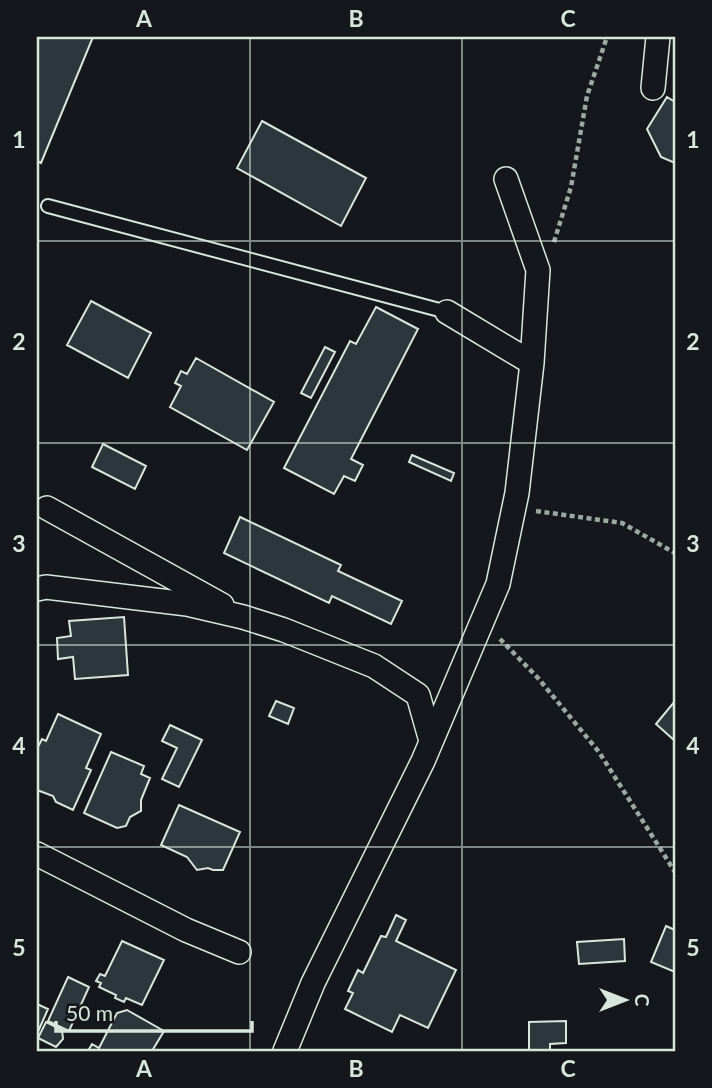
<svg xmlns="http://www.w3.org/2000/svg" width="712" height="1088" font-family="Lato,sans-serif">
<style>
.building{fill:#2c363c;stroke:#d8e6dc;stroke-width:2}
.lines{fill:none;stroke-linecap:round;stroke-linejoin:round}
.lane-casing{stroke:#d8e6dc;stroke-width:16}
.street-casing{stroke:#d8e6dc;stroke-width:26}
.path{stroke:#9da8a2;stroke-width:4.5;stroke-dasharray:5 3.5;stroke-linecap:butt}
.lane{stroke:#14181c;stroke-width:12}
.street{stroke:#14181c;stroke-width:23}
.grid{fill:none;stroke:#d8e6dc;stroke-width:2;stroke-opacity:0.55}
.neatline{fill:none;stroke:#d8e6dc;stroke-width:2.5}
.grid-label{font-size:23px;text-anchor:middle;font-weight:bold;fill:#d8e6dc}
</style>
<rect width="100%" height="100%" fill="#14181c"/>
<path class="building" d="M 37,37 L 93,37 L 41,163 L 37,161 Z
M 667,97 L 675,102 L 675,163 L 661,157 L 647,129 Z
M 262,121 L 366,178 L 341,226 L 237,168 Z
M 91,301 L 151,333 L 128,378 L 67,345 Z
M 376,307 L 418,329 L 351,459 L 363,465 L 355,481 L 344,476 L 334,494 L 284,468 L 350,341 L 356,344 Z
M 325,347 L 335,352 L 311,398 L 301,393 Z
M 196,358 L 274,402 L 247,450 L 170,407 L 181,386 L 175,383 L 181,371 L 187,374 Z
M 103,444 L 146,466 L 135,489 L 92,467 Z
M 412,455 L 454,473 L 451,481 L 409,462 Z
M 240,517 L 341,565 L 338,571 L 402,601 L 391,624 L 332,596 L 329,603 L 224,553 Z
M 124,617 L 128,675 L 75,679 L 73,657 L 58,659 L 57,638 L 71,636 L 69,621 Z
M 276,701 L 294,708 L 288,724 L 269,716 Z
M 675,701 L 675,741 L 656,724 Z
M 58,714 L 101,734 L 86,768 L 91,770 L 73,810 L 56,802 L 53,796 L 37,790 L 37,744 L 39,745 L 42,739 L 46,741 Z
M 170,725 L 202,740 L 179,787 L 162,779 L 177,748 L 162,741 Z
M 111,752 L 144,766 L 141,774 L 150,778 L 141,800 L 141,811 L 130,817 L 126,826 L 117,828 L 84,813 Z
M 179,805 L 240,832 L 223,870 L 213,870 L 208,868 L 197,870 L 187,857 L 161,845 Z
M 396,915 L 406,920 L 396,941 L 456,970 L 428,1028 L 400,1015 L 392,1032 L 345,1009 L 353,993 L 348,991 L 358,970 L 363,973 L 381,936 L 386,937 Z
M 666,926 L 675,930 L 675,972 L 651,962 Z
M 624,939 L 625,961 L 579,964 L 577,942 Z
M 122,941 L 164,960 L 142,1005 L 126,998 L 124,1002 L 115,998 L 116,995 L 99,987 L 101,983 L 96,981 L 100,974 L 105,976 Z
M 68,977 L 89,987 L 69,1031 L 48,1021 Z
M 37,1004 L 48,1009 L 37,1034 Z
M 127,1010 L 164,1031 L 152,1051 L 88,1051 L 92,1044 L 99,1048 L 117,1013 Z
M 566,1021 L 566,1043 L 550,1044 L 550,1051 L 529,1051 L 529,1022 Z
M 46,1022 L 62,1030 L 63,1039 L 56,1047 L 38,1038 Z"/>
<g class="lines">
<g class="lane-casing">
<path id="lane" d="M 48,206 L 447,312"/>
</g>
<g class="street-casing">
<path id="street" d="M 653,88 L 658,37
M 447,312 L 532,363
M 47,508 L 222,605
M 37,589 L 46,587 L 187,604 L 243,617 L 284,630 L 374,666 L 418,695 L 431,741
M 37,854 L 186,930 L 239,952
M 285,1051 L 313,983 L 423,761 L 498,584 L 517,493 L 532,363 L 538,270 L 506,179"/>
</g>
<path class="path" d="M 554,242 L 571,187 L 587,96 L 607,37
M 536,511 L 622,523 L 675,553
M 500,639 L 538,678 L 599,752 L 675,872"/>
<use href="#lane" class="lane"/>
<use href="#street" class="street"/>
</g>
<path class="grid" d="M 250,37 L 250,1051M 462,37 L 462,1051M 37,241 L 675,241M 37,443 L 675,443M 37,645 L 675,645M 37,847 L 675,847"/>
<rect width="712" height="1088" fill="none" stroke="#14181c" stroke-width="77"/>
<g transform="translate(625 1000) rotate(90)" stroke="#14181c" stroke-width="5" paint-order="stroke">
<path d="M0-5L12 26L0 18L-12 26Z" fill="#d8e6dc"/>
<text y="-10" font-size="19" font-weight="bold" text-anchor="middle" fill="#d8e6dc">С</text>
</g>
<path d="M56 1021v10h196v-10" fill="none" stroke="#d8e6dc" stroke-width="3.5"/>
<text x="66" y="1021" font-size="21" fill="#d8e6dc" stroke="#14181c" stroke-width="5" paint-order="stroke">50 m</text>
<rect x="38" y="38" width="636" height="1012" class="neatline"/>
<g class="grid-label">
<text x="144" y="27">A</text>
<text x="356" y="27">B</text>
<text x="568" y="27">C</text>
<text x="19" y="148">1</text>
<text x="693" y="148">1</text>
<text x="19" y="350">2</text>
<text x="693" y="350">2</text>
<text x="19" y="552">3</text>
<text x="693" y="552">3</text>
<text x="19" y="754">4</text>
<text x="693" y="754">4</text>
<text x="19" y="956">5</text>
<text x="693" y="956">5</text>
<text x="144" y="1077">A</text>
<text x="356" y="1077">B</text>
<text x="568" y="1077">C</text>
</g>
</svg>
